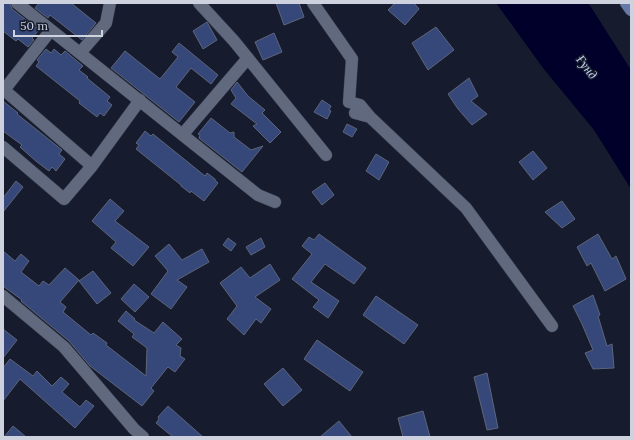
<svg xmlns="http://www.w3.org/2000/svg" width="634" height="440" font-family="Lora,serif">
<style>
.water{fill:#01002a}
.building{fill:#364779;stroke:#5d657a}
.lines{fill:none;stroke-linecap:round;stroke-linejoin:round}
.street-casing{stroke:#333745;stroke-width:13}
.primary-casing{stroke:#333745;stroke-width:13}
.street{stroke:#61697f;stroke-width:12}
.primary{stroke:#6679a9;stroke-width:12}
.labels{text-anchor:middle;dominant-baseline:central;stroke-width:3;stroke-linejoin:round;paint-order:stroke}
.water-label{font-size:12px;font-style:italic;fill:#ccd9fa;stroke:#161c2e}
</style>
<rect width="100%" height="100%" fill="#161c2e"/>
<path class="water" d="M 496,3 L 588,3 L 591,7 L 631,70 L 631,189 L 594,130 L 543,68 Z"/>
<path class="building" d="M 3,3 L 10,3 L 12,9 L 39,30 L 32,38 L 34,40 L 28,47 L 18,39 L 16,41 L 3,31 Z
M 39,3 L 71,3 L 96,23 L 82,40 L 50,15 L 48,18 L 35,8 Z
M 276,3 L 299,3 L 304,17 L 284,25 Z
M 395,3 L 414,3 L 419,9 L 405,25 L 388,10 Z
M 207,22 L 217,40 L 203,49 L 193,31 Z
M 436,27 L 454,50 L 428,70 L 412,43 Z
M 274,33 L 282,52 L 263,60 L 255,42 Z
M 179,43 L 218,75 L 211,84 L 191,68 L 176,87 L 195,102 L 179,122 L 111,68 L 125,51 L 160,79 L 178,57 L 172,52 Z
M 46,49 L 51,53 L 54,49 L 61,55 L 65,51 L 83,66 L 79,70 L 88,77 L 87,78 L 110,97 L 107,101 L 112,105 L 104,116 L 100,113 L 97,117 L 79,103 L 80,101 L 36,66 L 39,62 L 37,60 Z
M 469,78 L 478,96 L 471,101 L 487,114 L 472,125 L 458,109 L 448,94 Z
M 237,82 L 248,96 L 265,110 L 262,113 L 281,132 L 270,143 L 253,126 L 257,124 L 231,104 L 236,98 L 231,90 Z
M 322,100 L 331,106 L 329,110 L 331,111 L 327,119 L 314,112 Z
M 3,101 L 18,113 L 17,114 L 62,150 L 59,154 L 65,159 L 56,171 L 52,167 L 49,171 L 37,162 L 20,147 L 22,145 L 3,131 Z
M 211,118 L 230,133 L 234,132 L 234,137 L 251,150 L 263,146 L 242,172 L 199,138 L 200,135 L 198,134 Z
M 347,124 L 357,129 L 352,137 L 343,132 Z
M 145,131 L 151,136 L 153,134 L 205,176 L 207,173 L 215,179 L 215,180 L 218,183 L 204,201 L 191,191 L 190,193 L 181,186 L 181,185 L 136,149 L 139,145 L 136,143 Z
M 533,151 L 547,168 L 533,180 L 519,162 Z
M 376,154 L 389,162 L 379,180 L 366,171 Z
M 16,181 L 23,187 L 3,212 L 3,198 Z
M 325,183 L 334,195 L 322,205 L 312,192 Z
M 110,199 L 124,211 L 115,221 L 149,247 L 133,266 L 111,248 L 116,242 L 92,221 Z
M 562,201 L 575,219 L 562,228 L 545,212 Z
M 319,234 L 366,268 L 354,284 L 325,264 L 311,282 L 339,301 L 328,318 L 313,307 L 319,300 L 292,279 L 312,254 L 302,246 L 309,237 L 314,240 Z
M 598,234 L 612,259 L 616,256 L 626,279 L 605,291 L 591,263 L 587,266 L 577,247 Z
M 228,238 L 236,244 L 231,251 L 223,245 Z
M 261,238 L 265,247 L 251,255 L 246,247 Z
M 169,244 L 182,260 L 202,249 L 209,262 L 177,280 L 187,287 L 171,309 L 151,294 L 168,271 L 155,256 Z
M 3,251 L 15,261 L 21,254 L 29,261 L 21,272 L 39,286 L 43,281 L 49,285 L 65,268 L 79,280 L 60,302 L 66,307 L 63,312 L 91,335 L 93,333 L 107,343 L 106,345 L 146,376 L 147,348 L 132,337 L 134,334 L 118,321 L 126,311 L 135,319 L 134,320 L 154,333 L 163,322 L 182,339 L 176,345 L 181,348 L 180,356 L 185,359 L 175,372 L 168,367 L 167,368 L 151,388 L 154,391 L 142,406 L 90,366 L 69,341 L 21,301 L 22,300 L 3,286 Z
M 270,264 L 280,280 L 255,297 L 271,309 L 261,323 L 256,319 L 244,335 L 227,319 L 237,306 L 220,283 L 241,267 L 250,278 Z
M 93,271 L 111,293 L 97,304 L 79,281 Z
M 134,284 L 149,297 L 135,312 L 121,299 Z
M 593,295 L 600,315 L 598,316 L 607,346 L 612,344 L 614,368 L 593,369 L 585,353 L 593,350 L 582,324 L 573,306 Z
M 376,296 L 418,325 L 404,344 L 363,315 Z
M 3,329 L 17,340 L 3,358 Z
M 317,340 L 363,372 L 350,391 L 304,359 Z
M 10,359 L 33,376 L 37,371 L 52,386 L 61,377 L 69,384 L 62,392 L 80,407 L 86,400 L 94,406 L 75,428 L 20,379 L 3,401 L 3,368 Z
M 283,368 L 302,390 L 283,406 L 264,384 Z
M 487,373 L 498,428 L 487,430 L 474,377 Z
M 168,406 L 203,437 L 173,437 L 156,423 L 159,419 L 158,417 Z
M 423,411 L 430,437 L 403,437 L 398,418 Z
M 339,421 L 352,437 L 320,437 Z
M 13,426 L 26,437 L 4,437 Z"/>
<g class="lines">
<g class="street-casing">
<path id="street" d="M 17,3 L 258,195 L 275,202
M 199,3 L 234,41 L 326,155
M 313,3 L 352,59 L 349,102 L 360,105 L 370,117 L 355,113
M 80,53 L 106,23 L 110,3
M 3,89 L 92,166
M 4,90 L 51,30
M 370,117 L 466,208 L 552,326
M 183,134 L 248,58
M 3,147 L 64,199 L 92,166 L 140,100
M 3,296 L 64,347 L 134,429 L 143,437"/>
</g>
<g class="primary-casing">
<path id="primary" d="M 626,3 L 631,10"/>
</g>
<use href="#street" class="street"/>
<use href="#primary" class="primary"/>
</g>
<g class="labels">
<g class="water-label">
<text transform="translate(587 67) rotate(53)">Ғунд</text>
</g>
</g>
<rect width="634" height="440" fill="none" stroke="#cdd2de" stroke-width="8"/>
<path d="M14 30v6h88v-6" fill="none" stroke="#cdd2de" stroke-width="2"/>
<text x="20" y="30" font-size="12" fill="#cdd2de" stroke="#161c2e" stroke-width="3" paint-order="stroke">50 m</text>
</svg>
